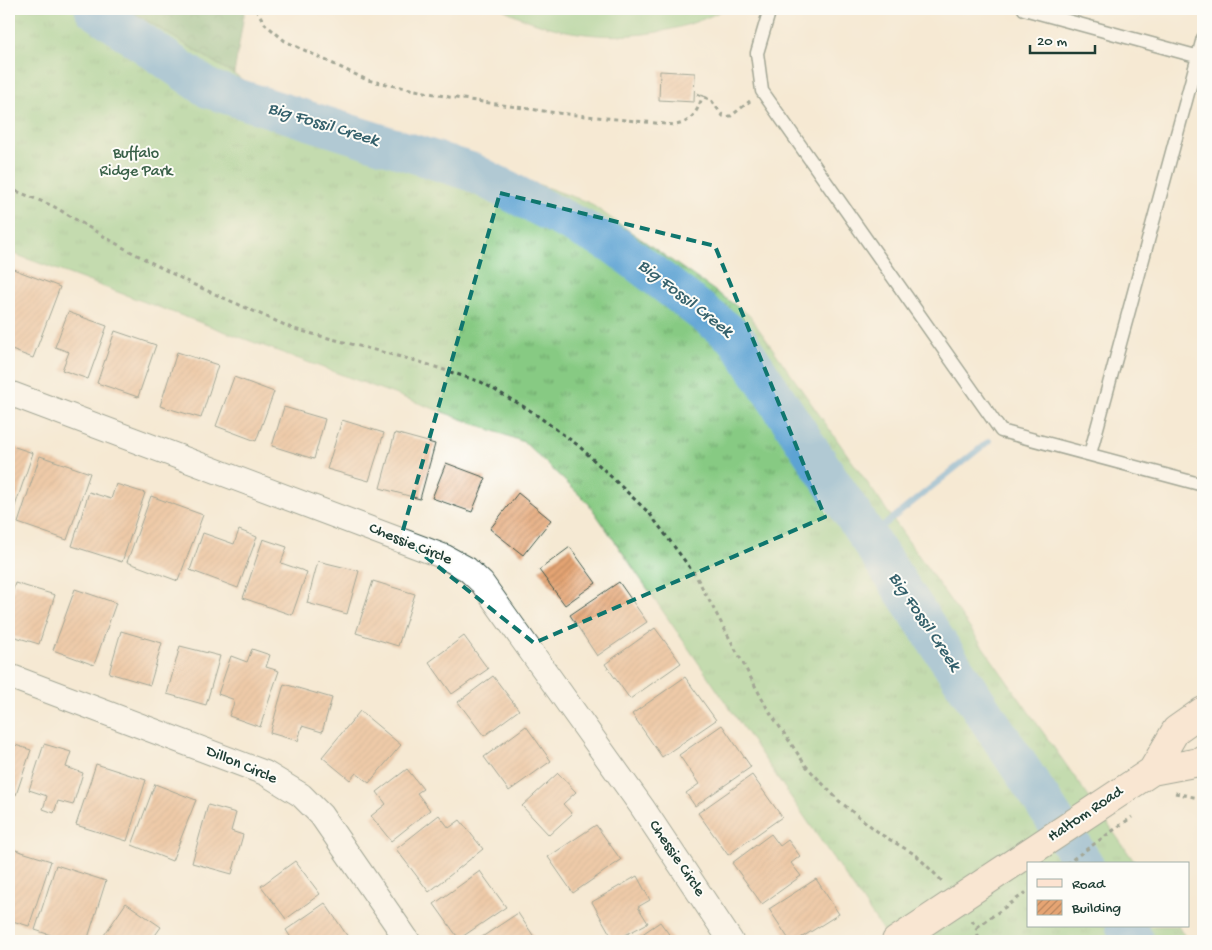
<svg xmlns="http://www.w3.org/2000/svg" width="1212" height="950" font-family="'Gochi Hand',sans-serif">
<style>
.grass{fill:url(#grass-tufts);stroke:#53845c}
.forest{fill:url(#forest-crowns);stroke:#467652}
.pitch{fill:#87ca83;stroke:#53845c}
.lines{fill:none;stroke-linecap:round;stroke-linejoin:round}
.stream{stroke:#5da3d3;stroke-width:6}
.river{stroke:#5da3d3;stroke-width:39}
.building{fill:url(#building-hatch)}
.lane-casing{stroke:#3f574c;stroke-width:15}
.street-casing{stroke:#3f574c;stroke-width:26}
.secondary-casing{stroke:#3f574c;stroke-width:30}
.path{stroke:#3f574c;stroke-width:3;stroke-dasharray:4 4;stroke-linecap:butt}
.lane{stroke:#fff;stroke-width:12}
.street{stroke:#fff;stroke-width:24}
.secondary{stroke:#fde3d1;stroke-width:28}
.marked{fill:none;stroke:#0f766e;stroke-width:4;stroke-dasharray:10 6;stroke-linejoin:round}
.labels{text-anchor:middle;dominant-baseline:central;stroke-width:4;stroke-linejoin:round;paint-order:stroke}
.park-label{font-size:16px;fill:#396048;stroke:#fdfcf7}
.street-label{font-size:16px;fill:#1f3d34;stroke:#fdfcf7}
.water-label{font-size:18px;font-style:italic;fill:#35616c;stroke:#fdfcf7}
</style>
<defs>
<pattern id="grass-tufts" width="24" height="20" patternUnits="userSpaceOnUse" patternTransform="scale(1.25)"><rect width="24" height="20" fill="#87ca83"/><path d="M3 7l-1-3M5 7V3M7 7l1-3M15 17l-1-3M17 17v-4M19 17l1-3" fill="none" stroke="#6ea56c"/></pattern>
<pattern id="forest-crowns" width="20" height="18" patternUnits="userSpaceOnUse" patternTransform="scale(1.25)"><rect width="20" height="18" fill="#6dae71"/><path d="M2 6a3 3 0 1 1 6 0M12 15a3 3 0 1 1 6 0" fill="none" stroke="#598f5e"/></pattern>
<pattern id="building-hatch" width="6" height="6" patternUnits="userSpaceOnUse" patternTransform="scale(1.25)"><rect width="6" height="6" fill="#e5a473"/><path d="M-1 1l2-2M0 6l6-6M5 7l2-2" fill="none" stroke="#b9875f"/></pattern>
</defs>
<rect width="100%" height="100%" fill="#fdfcf7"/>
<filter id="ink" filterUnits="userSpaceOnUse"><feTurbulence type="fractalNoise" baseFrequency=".02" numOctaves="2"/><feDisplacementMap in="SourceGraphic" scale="10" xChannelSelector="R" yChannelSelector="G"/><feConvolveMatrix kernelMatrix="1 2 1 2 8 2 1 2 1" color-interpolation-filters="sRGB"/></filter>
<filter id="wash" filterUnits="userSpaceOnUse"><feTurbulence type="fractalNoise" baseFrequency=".0096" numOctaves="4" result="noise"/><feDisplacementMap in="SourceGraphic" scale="20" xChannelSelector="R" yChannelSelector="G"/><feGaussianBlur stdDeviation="1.12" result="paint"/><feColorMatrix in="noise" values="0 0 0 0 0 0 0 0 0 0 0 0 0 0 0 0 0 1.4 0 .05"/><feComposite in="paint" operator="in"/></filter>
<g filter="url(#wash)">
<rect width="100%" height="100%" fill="#f5e9d3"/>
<path class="grass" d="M 9,9 L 128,9 L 243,80 L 588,202 L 749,315 L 1136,864 L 1028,864 L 1028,926 L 1178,926 L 1188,941 L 890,941 L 589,504 L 524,442 L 9,252 Z"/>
<path class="forest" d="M 128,9 L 245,9 L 234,74 Z"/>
<path class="pitch" d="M 503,9 L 725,9 C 658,45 570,44 503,9 Z"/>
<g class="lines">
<path class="stream" d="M 868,538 L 989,441"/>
<path class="river" d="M 94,9 L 209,89 L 472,172 L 616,246 L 736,338 L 1084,864
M 1125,926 L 1135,941"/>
</g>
<g id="blocks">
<path class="building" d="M 660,71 L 695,73 L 694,102 L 659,100 Z
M 13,269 L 60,287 L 33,358 L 9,349 L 9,279 Z
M 68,312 L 107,326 L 88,379 L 62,370 L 69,352 L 55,347 Z
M 115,331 L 156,345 L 138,397 L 97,383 Z
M 177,352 L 218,365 L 201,418 L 160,406 Z
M 234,377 L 274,392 L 256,441 L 216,426 Z
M 284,407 L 325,419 L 314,459 L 272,446 Z
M 342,420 L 384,433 L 369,481 L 327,469 Z
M 395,433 L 435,444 L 420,499 L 380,488 Z
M 9,445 L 33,453 L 13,512 L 9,511 Z
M 40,456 L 90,473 L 67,540 L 18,523 Z
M 446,463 L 486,478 L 472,512 L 432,498 Z
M 116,484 L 145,493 L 122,562 L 72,546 L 89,492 L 111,499 Z
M 518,493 L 551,520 L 523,555 L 490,529 Z
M 151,496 L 203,515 L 178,581 L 127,562 Z
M 239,530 L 257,537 L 238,588 L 190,570 L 203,533 L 234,544 Z
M 263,539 L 287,547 L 281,563 L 307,572 L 292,615 L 243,598 Z
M 570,547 L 596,583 L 565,605 L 539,570 Z
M 318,561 L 359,571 L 347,614 L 307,603 Z
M 373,581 L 415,594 L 398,646 L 356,633 Z
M 619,582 L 647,622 L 597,656 L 570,615 Z
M 15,583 L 55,595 L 39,644 L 9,635 L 9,603 Z
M 75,589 L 116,603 L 94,665 L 53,650 Z
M 655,628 L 681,663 L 630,699 L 605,664 Z
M 121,631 L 162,643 L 150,685 L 109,673 Z
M 464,636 L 488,669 L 452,694 L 429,662 Z
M 180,646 L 220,656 L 206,705 L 167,694 Z
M 252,649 L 270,655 L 266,667 L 279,671 L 260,727 L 229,716 L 235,700 L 218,694 L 231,656 L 247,662 Z
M 493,676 L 519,710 L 484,736 L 458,702 Z
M 685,677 L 716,720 L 662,757 L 632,714 Z
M 284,684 L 332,698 L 322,732 L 302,726 L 298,741 L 270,733 Z
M 360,711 L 401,745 L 369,783 L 356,773 L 350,780 L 322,757 Z
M 722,725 L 751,767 L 695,806 L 686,793 L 699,784 L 679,755 Z
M 526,726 L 551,761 L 509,791 L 484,757 Z
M 9,743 L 31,750 L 16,795 L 9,792 Z
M 44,744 L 71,752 L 66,767 L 83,773 L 73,805 L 58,801 L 54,813 L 43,809 L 47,796 L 29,790 Z
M 96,764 L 146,780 L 127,841 L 76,825 Z
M 407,769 L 423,789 L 417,793 L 430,810 L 391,841 L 371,816 L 386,804 L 377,792 Z
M 558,773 L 576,792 L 563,804 L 572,814 L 549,835 L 522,806 Z
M 752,775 L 782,817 L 728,855 L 698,813 Z
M 155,784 L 196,800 L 172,861 L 132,845 Z
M 208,805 L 236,813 L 231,831 L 243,835 L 232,874 L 192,863 Z
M 439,815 L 449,828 L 460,820 L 483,849 L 429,892 L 396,849 Z
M 596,825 L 621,860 L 573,893 L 548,857 Z
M 771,834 L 780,846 L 788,840 L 800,856 L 791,863 L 801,876 L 762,904 L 732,863 Z
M 9,848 L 51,861 L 29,926 L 9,920 Z
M 295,861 L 320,894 L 286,919 L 261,886 Z
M 56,865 L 106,881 L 87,941 L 69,941 L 35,930 Z
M 480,871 L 506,907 L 459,939 L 434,904 Z
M 637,876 L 650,900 L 638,907 L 648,923 L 614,941 L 592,902 Z
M 816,879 L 839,914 L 796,941 L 790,941 L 769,909 Z
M 126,903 L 161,927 L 151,941 L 100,941 Z
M 325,903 L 348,937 L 342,941 L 293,941 L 286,930 Z
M 518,913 L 537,941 L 476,941 Z
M 660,922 L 674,941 L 632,941 Z"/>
</g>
</g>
<g filter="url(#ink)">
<use href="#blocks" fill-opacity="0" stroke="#3f574c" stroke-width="1"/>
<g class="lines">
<g class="lane-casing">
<path id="lane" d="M 770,9 L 757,53 L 762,91 L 1001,431 L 1203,485
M 1024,9 L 1203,58
M 1090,454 L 1203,38"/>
</g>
<g class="street-casing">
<path id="street" d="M 9,393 L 445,557 L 467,569 L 482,583 L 642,807 L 731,941
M 9,676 L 265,773 L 301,795 L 321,815 L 408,941"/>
</g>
<g class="secondary-casing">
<path id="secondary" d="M 1152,771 L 1176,730 L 1203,711
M 896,941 L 1152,771 L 1199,762 L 1203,759"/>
</g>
<path class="path" d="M 256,9 L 265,24 L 285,41 L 367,80 L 449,97 L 557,113 L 675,125 C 692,123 698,110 703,95
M 697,94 L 711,100 L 723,116 L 731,116 L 750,101
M 9,188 L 53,206 L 122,247 L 190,283 L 294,329 L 420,362 L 481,382 L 531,411 L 579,446 L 650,514 L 696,576 L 767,708 L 806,766 L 839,801 L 882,835 L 916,855 L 942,881
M 1175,793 L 1203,799
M 1066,864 L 1132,817
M 972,920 L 977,927 L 976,931 L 980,941
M 977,927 L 1028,891"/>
<use href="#lane" class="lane"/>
<use href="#street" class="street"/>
<use href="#secondary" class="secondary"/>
</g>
</g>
<path d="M0 0H1212V950H0ZM 500,193 L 715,246 L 825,517 L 534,643 L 401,537 Z" fill="#f5e9d3" fill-opacity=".55" fill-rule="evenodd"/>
<path class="marked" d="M 500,193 L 715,246 L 825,517 L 534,643 L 401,537 Z"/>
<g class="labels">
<g class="park-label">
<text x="136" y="154">Buffalo<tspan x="136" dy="18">Ridge Park</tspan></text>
</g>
<g class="street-label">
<text transform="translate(410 545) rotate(22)">Chessie Circle</text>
<text transform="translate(241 766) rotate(23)">Dillon Circle</text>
<text transform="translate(1086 815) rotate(-34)">Haltom Road</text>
<text transform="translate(676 859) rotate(56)">Chessie Circle</text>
</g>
<g class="water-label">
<text transform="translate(323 125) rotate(17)">Big Fossil Creek</text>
<text transform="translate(685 299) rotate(38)">Big Fossil Creek</text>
<text transform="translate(924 622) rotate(56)">Big Fossil Creek</text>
</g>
</g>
<rect width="1212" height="950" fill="none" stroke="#fdfcf7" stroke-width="30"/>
<rect x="1027" y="862" width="162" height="65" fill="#fdfcf7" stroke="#a4b0a9"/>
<rect x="1037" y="879" width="25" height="8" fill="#fde3d1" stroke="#a4b0a9"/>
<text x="1072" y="888" font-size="15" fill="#1f3d34">Road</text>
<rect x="1037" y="900" width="25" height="15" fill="url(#building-hatch)" stroke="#a4b0a9"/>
<text x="1072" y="912" font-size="15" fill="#1f3d34">Building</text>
<path d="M1030 45v8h65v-8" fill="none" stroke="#1f3d34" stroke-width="2.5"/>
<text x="1037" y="45" font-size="15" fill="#1f3d34" stroke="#fdfcf7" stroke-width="4" paint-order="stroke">20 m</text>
</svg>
